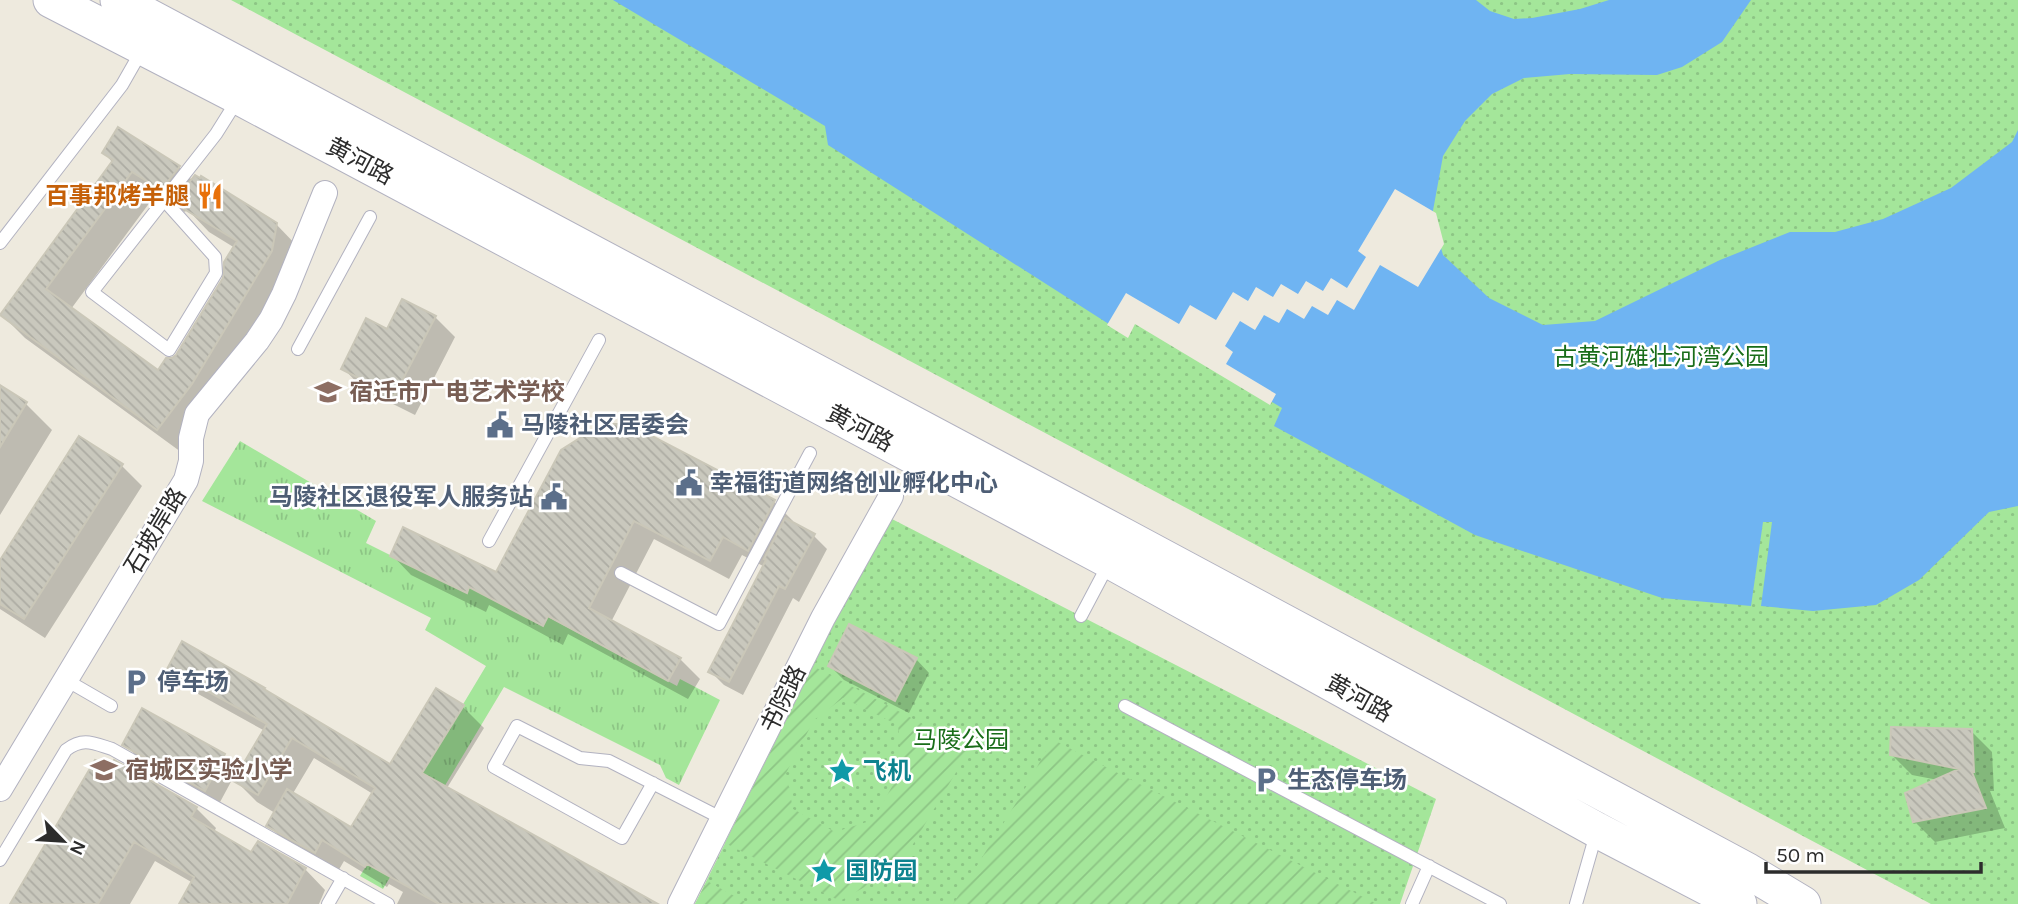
<svg xmlns="http://www.w3.org/2000/svg" width="2018" height="904" font-family="Karla,'Noto Sans SC',sans-serif">
<style>
.grass{fill:url(#grass-tufts)}
.park{fill:url(#park-dots)}
.garden{fill:url(#garden-furrows);fill-rule:evenodd}
.water{fill:#6fb4f2}
.pier{fill:#eeeade}
.shadow{fill:#0003;fill-rule:evenodd}
.building{fill:url(#building-back-hatch);stroke:#cac7b8;stroke-width:2}
.lines{fill:none;stroke-linecap:round;stroke-linejoin:round}
.service-casing{stroke:#b2b2c0;stroke-width:14}
.minor-casing{stroke:#b2b2c0;stroke-width:26}
.secondary-casing{stroke:#b2b2c0;stroke-width:37}
.service{stroke:#fff;stroke-width:12}
.minor{stroke:#fff;stroke-width:24}
.secondary{stroke:#fff;stroke-width:35}
.labels{text-anchor:middle;dominant-baseline:central;stroke-width:5;stroke-linejoin:round;paint-order:stroke}
.street-label{font-size:24px;fill:#2c2c2c;stroke:#fff}
.food-label{font-size:24px;font-weight:bold;fill:#c56008;stroke:#fff;text-anchor:end}
.park-label{font-size:24px;fill:#196d19;stroke:#fff}
.education-label{font-size:24px;font-weight:bold;fill:#785e54;stroke:#fff;text-anchor:start}
.service-label{font-size:24px;font-weight:bold;fill:#4e5e75;stroke:#fff;text-anchor:start}
.culture-label{font-size:24px;font-weight:bold;fill:#0d838f;stroke:#fff;text-anchor:start}
</style>
<defs>
<pattern id="grass-tufts" width="24" height="20" patternUnits="userSpaceOnUse" patternTransform="scale(1.75)"><rect width="24" height="20" fill="#a4e69a"/><path d="M3 7l-1-3M5 7V3M7 7l1-3M15 17l-1-3M17 17v-4M19 17l1-3" fill="none" stroke="#8dc585"/></pattern>
<pattern id="park-dots" width="8" height="8" patternUnits="userSpaceOnUse" patternTransform="scale(1.75)"><rect width="8" height="8" fill="#a4e69a"/><path d="M2 2h.1M6 6h.1" fill="none" stroke="#8dc585" stroke-width="1.8" stroke-linecap="round"/></pattern>
<pattern id="garden-furrows" width="10" height="10" patternUnits="userSpaceOnUse" patternTransform="scale(1.75)"><rect width="10" height="10" fill="#a4e69a"/><path d="M-1 1l2-2M0 10L10 0M9 11l2-2" fill="none" stroke="#8dc585"/></pattern>
<pattern id="building-back-hatch" width="6" height="6" patternUnits="userSpaceOnUse" patternTransform="scale(1.75)"><rect width="6" height="6" fill="#c9c8bd"/><path d="M-1 5l2 2M0 0l6 6M5-1l2 2" fill="none" stroke="#adaca3"/></pattern>
</defs>
<rect width="100%" height="100%" fill="#eeeade"/>
<path class="grass" d="M 240,441 L 376,521 L 366,543 L 466,593 L 469,587 L 543,626 L 548,617 L 677,686 L 680,679 L 720,700 L 679,785 L 666,778 L 660,765 L 504,687 L 383,889 L 360,876 L 486,666 L 425,630 L 431,618 L 202,501 Z"/>
<path class="park" d="M 231,0 L 2018,0 L 2018,904 L 1931,904 Z
M 892,519 L 1436,799 L 1400,904 L 695,904 L 845,601 Z"/>
<path class="garden" d="M 813,666 L 970,749 L 894,876 L 870,884 L 840,901 L 725,843 ZM 843,698 L 898,725 L 902,769 L 873,820 L 835,832 L 793,809 L 786,773 L 814,720 Z
M 1052,739 L 1096,762 L 1377,904 L 953,904 L 1029,782 Z
M 707,881 L 749,904 L 695,904 Z"/>
<path class="water" d="M 613,0 L 1476,0 L 1490,11 L 1514,19 L 1532,18 L 1580,9 L 1609,0 L 1751,0 L 1722,42 L 1682,67 L 1657,75 L 1570,74 L 1524,78 L 1492,94 L 1465,121 L 1443,156 L 1432,216 L 1443,255 L 1489,298 L 1543,325 L 1595,321 L 1720,260 L 1790,232 L 1835,232 L 1883,219 L 1951,188 L 2012,142 L 2018,130 L 2018,506 L 1989,512 L 1919,580 L 1876,605 L 1813,611 L 1761,606 L 1772,522 L 1763,522 L 1751,606 L 1662,598 L 1475,535 L 1274,426 L 1282,408 L 1134,319 L 1126,335 L 828,145 L 825,126 Z"/>
<path class="pier" d="M 1395,189 L 1436,213 L 1444,244 L 1418,287 L 1380,265 L 1354,310 L 1337,300 L 1328,315 L 1312,306 L 1304,319 L 1287,309 L 1279,323 L 1264,315 L 1255,330 L 1240,321 L 1225,346 L 1233,352 L 1226,364 L 1276,394 L 1270,405 L 1135,324 L 1128,338 L 1107,325 L 1126,293 L 1179,324 L 1190,305 L 1216,320 L 1233,292 L 1248,301 L 1256,287 L 1273,297 L 1281,284 L 1298,294 L 1306,281 L 1323,291 L 1331,278 L 1347,288 L 1366,257 L 1358,251 Z"/>
<path class="shadow" d="M 104,153 L 179,167 L 193,181 L 276,224 L 299,248 L 181,452 L 25,338 L 2,315 L 113,163 ZM 156,194 L 185,212 L 187,209 L 209,232 L 235,248 L 225,278 L 178,356 L 158,373 L 71,309 Z
M 435,317 L 455,337 L 415,415 L 363,389 L 343,368 L 387,331 Z
M 0,387 L 26,404 L 52,430 L 0,515 Z
M 562,452 L 774,502 L 793,521 L 792,523 L 814,536 L 827,549 L 799,602 L 793,598 L 743,695 L 724,685 L 710,671 L 765,567 L 742,555 L 729,579 L 654,539 L 611,622 L 680,659 L 700,679 L 688,699 L 568,634 L 563,645 L 489,605 L 486,612 L 411,575 L 392,555 L 497,575 Z
M 122,466 L 142,486 L 45,638 L 0,609 L 0,563 Z
M 916,659 L 929,673 L 909,713 L 844,680 L 830,666 Z
M 169,668 L 390,766 L 462,706 L 484,728 L 447,788 L 644,904 L 397,904 L 403,892 L 389,884 L 387,887 L 344,861 L 337,873 L 290,847 L 268,825 L 275,813 L 257,802 L 233,778 L 219,804 L 138,758 L 125,744 L 143,710 L 224,756 L 240,772 L 265,731 L 191,690 ZM 314,758 L 373,794 L 352,829 L 292,795 Z
M 1971,731 L 1992,752 L 1994,791 L 1990,791 L 2005,828 L 1935,842 L 1915,822 L 1938,780 L 1912,775 L 1891,754 Z
M 196,808 L 216,828 L 214,832 L 252,854 L 305,869 L 325,890 L 319,904 L 181,904 L 193,883 L 155,861 L 130,904 L 12,904 Z"/>
<path class="building" d="M 118,127 L 180,166 L 161,190 L 132,172 L 46,289 L 158,370 L 166,358 L 172,358 L 176,355 L 223,278 L 224,262 L 237,241 L 184,209 L 184,205 L 176,199 L 195,175 L 200,178 L 201,176 L 277,223 L 272,251 L 192,384 L 157,430 L 0,315 L 113,160 L 102,153 Z
M 402,299 L 436,316 L 394,396 L 341,369 L 366,318 L 387,329 Z
M 0,385 L 27,402 L 0,447 Z
M 609,424 L 629,424 L 775,500 L 748,551 L 723,537 L 710,561 L 634,521 L 589,608 L 681,658 L 668,681 L 548,616 L 543,626 L 469,587 L 467,593 L 390,556 L 403,527 L 496,572 L 561,450 L 588,433 Z
M 79,436 L 123,464 L 24,619 L 0,604 L 0,560 Z
M 785,518 L 815,534 L 785,589 L 779,586 L 729,682 L 708,672 L 766,560 L 764,559 Z
M 849,624 L 917,658 L 895,701 L 828,666 Z
M 182,641 L 265,688 L 264,689 L 390,764 L 436,688 L 464,705 L 422,773 L 658,904 L 439,904 L 367,864 L 365,867 L 322,840 L 315,853 L 266,826 L 287,789 L 351,827 L 375,788 L 292,738 L 258,795 L 233,781 L 267,724 L 167,669 Z
M 142,708 L 225,754 L 205,791 L 122,745 Z
M 1891,727 L 1972,729 L 1974,772 L 1972,772 L 1986,808 L 1913,822 L 1905,793 L 1959,769 L 1890,755 Z
M 95,760 L 110,768 L 114,760 L 197,807 L 191,817 L 251,852 L 258,841 L 306,868 L 287,904 L 179,904 L 194,877 L 134,842 L 98,904 L 10,904 Z"/>
<g class="lines">
<g class="service-casing">
<path id="service" d="M 164,200 L 215,257 L 216,273 L 169,350 L 92,292 L 216,134 L 238,99
M 0,243 L 122,85 L 142,50
M 298,349 L 370,217
M 489,541 L 599,340
M 621,573 L 719,624 L 810,453
M 1081,616 L 1109,563
M 66,680 L 111,706
M 1125,706 L 1500,904
M 653,783 L 622,838 L 494,767 L 517,726 L 580,758 L 609,761 L 723,819
M 0,860 L 66,750 C 83,737 93,743 112,749 L 388,904
M 328,904 L 343,878
M 1412,904 L 1429,866
M 1576,904 L 1596,834"/>
</g>
<g class="minor-casing">
<path id="minor" d="M 0,789 L 186,480 L 191,461 L 191,438 L 197,414 L 257,341 L 271,320 L 284,294 L 325,193
M 680,904 L 823,618 L 891,496"/>
</g>
<g class="secondary-casing">
<path id="secondary" d="M 51,0 L 239,97 L 1110,561 L 1597,830 L 1739,904
M 118,0 L 1124,536 L 1748,871 L 1803,904"/>
</g>
<use href="#service" class="service"/>
<use href="#minor" class="minor"/>
<use href="#secondary" class="secondary"/>
</g>
<defs>
<g id="restaurant-bare" transform="scale(2.1)"><path d="M-5-6h1v4h1v-4h1v4h1v-4h1v5L-1.5 .5V6h-2V.5L-5-1ZM5-6V6H3V1.5H1.5Q1.5-4 5-6Z" fill="#e8710a" stroke="#fff" stroke-width="2.5" paint-order="stroke"/></g>
<g id="school-bare" transform="scale(2.1)"><path d="M0-5L7-2L0 1L-7-2ZM-4 1L0 2.5L4 1V4Q0 6-4 4Z" fill="#8d6e63" stroke="#fff" stroke-width="2.5" paint-order="stroke"/></g>
<g id="civic-bare" transform="scale(2.1)"><path d="M-.6-6.5H3V-4.5H.6V-3L4-1V1h2V6H-6V1h2V-1L-.6-3ZM-1.2 2.5V6h2.4V2.5Z" fill="#5c6f8a" stroke="#fff" stroke-width="2.5" paint-order="stroke"/></g>
<g id="parking-bare" transform="scale(2.1)"><path d="M-3.5-5.5H1a3.5 3.5 0 0 1 0 7H-1V5.5H-3.5ZM-1-3.4V-.6H.8a1.4 1.4 0 0 0 0-2.8Z" fill="#5c6f8a" stroke="#fff" stroke-width="2.5" paint-order="stroke"/></g>
<g id="sight-bare" transform="scale(2.1)"><path d="M0-6L1.8-2.2L6-1.7L2.9 1.2L3.7 5.4L0 3.3L-3.7 5.4L-2.9 1.2L-6-1.7L-1.8-2.2Z" fill="#0f9aa8" stroke="#fff" stroke-width="2.5" paint-order="stroke"/></g>
</defs>
<g fill-rule="evenodd">
<use href="#restaurant-bare" x="210" y="196"/>
<use href="#school-bare" x="328" y="392"/>
<use href="#civic-bare" x="500" y="425"/>
<use href="#civic-bare" x="689" y="483"/>
<use href="#civic-bare" x="554" y="497"/>
<use href="#parking-bare" x="136" y="682"/>
<use href="#school-bare" x="104" y="770"/>
<use href="#sight-bare" x="842" y="771"/>
<use href="#parking-bare" x="1266" y="780"/>
<use href="#sight-bare" x="824" y="871"/>
</g>
<g class="labels">
<g class="street-label">
<text transform="translate(360 161) rotate(28)">黄河路</text>
<text transform="translate(860 428) rotate(28)">黄河路</text>
<text transform="translate(155 531) rotate(-59)">石坡岸路</text>
<text transform="translate(1359 698) rotate(29)">黄河路</text>
<text transform="translate(783 699) rotate(-64)">书院路</text>
</g>
<g class="food-label">
<text x="189" y="196">百事邦烤羊腿</text>
</g>
<g class="park-label">
<text x="1661" y="357">古黄河雄壮河湾公园</text>
<text x="961" y="740">马陵公园</text>
</g>
<g class="education-label">
<text x="349" y="392">宿迁市广电艺术学校</text>
<text x="125" y="770">宿城区实验小学</text>
</g>
<g class="service-label">
<text x="521" y="425">马陵社区居委会</text>
<text x="710" y="483">幸福街道网络创业孵化中心</text>
<text x="533" y="497" text-anchor="end">马陵社区退役军人服务站</text>
<text x="157" y="682">停车场</text>
<text x="1287" y="780">生态停车场</text>
</g>
<g class="culture-label">
<text x="863" y="771">飞机</text>
<text x="845" y="871">国防园</text>
</g>
</g>
<g transform="translate(63 841) rotate(115)" stroke="#ffffff" stroke-width="5" paint-order="stroke">
<path d="M0-5L12 26L0 18L-12 26Z" fill="#2c2c2c"/>
<text y="-10" font-size="19" font-weight="bold" text-anchor="middle" fill="#2c2c2c">N</text>
</g>
<path d="M1766 862v10h215v-10" fill="none" stroke="#2c2c2c" stroke-width="3.5"/>
<text x="1776" y="862" font-size="21" fill="#2c2c2c" stroke="#ffffff" stroke-width="5" paint-order="stroke">50 m</text>
</svg>
